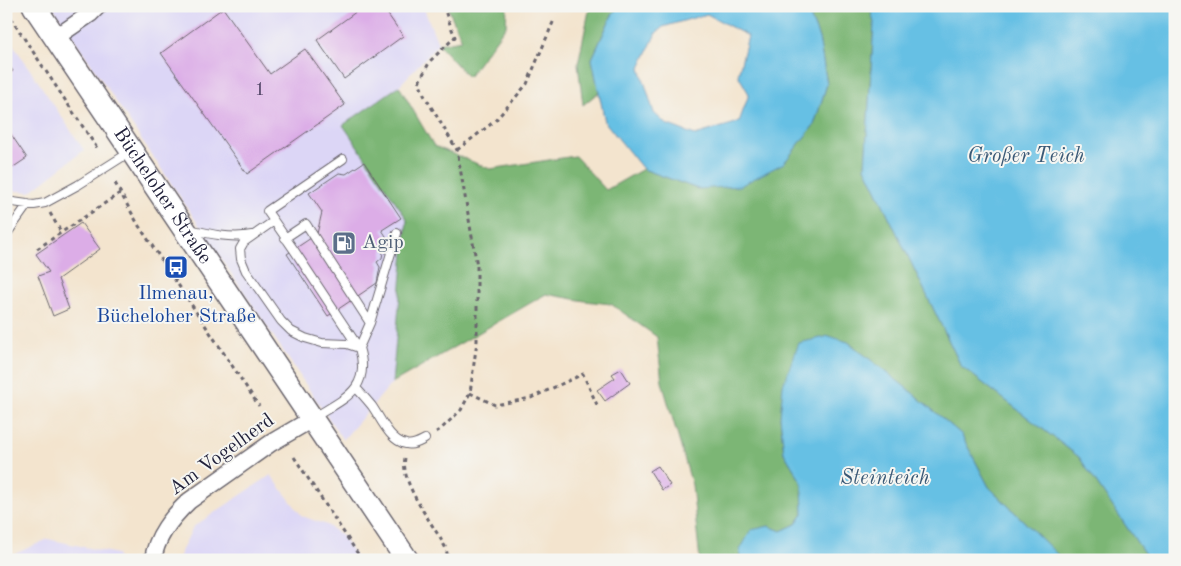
<svg xmlns="http://www.w3.org/2000/svg" width="1181" height="566" font-family="'Old Standard TT',serif">
<style>
.built{fill:#dcd6f6}
.forest{fill:#7bb674;stroke:#4e6c58}
.water{fill:#66c0e4;stroke:#447190;fill-rule:evenodd}
.building{fill:#dcade7}
.lines{fill:none;stroke-linecap:round;stroke-linejoin:round}
.service-casing{stroke:#6b666e;stroke-width:10}
.minor-casing{stroke:#6b666e;stroke-width:19}
.secondary-casing{stroke:#6b666e;stroke-width:25}
.path{stroke:#6b666e;stroke-width:3;stroke-dasharray:4 4;stroke-linecap:butt}
.service{stroke:#fff;stroke-width:8}
.minor{stroke:#fff;stroke-width:16}
.secondary{stroke:#fff;stroke-width:22}
.labels{text-anchor:middle;dominant-baseline:central;stroke-width:4;stroke-linejoin:round;paint-order:stroke}
.number-label{font-size:18px;fill:#504566}
.street-label{font-size:20px;fill:#22223b;stroke:#f6f6f2}
.service-label{font-size:20px;fill:#4e5e75;stroke:#f6f6f2;text-anchor:start}
.transit-label{font-size:20px;fill:#164399;stroke:#f6f6f2}
.water-label{font-size:21px;font-style:italic;fill:#3a5976;stroke:#f6f6f2}
</style>
<rect width="100%" height="100%" fill="#f6f6f2"/>
<filter id="ink" filterUnits="userSpaceOnUse"><feTurbulence type="fractalNoise" baseFrequency=".02" numOctaves="2"/><feDisplacementMap in="SourceGraphic" scale="10" xChannelSelector="R" yChannelSelector="G"/><feConvolveMatrix kernelMatrix="1 2 1 2 8 2 1 2 1" color-interpolation-filters="sRGB"/></filter>
<filter id="wash" filterUnits="userSpaceOnUse"><feTurbulence type="fractalNoise" baseFrequency=".0096" numOctaves="4" result="noise"/><feDisplacementMap in="SourceGraphic" scale="20" xChannelSelector="R" yChannelSelector="G"/><feGaussianBlur stdDeviation="1.12" result="paint"/><feColorMatrix in="noise" values="0 0 0 0 0 0 0 0 0 0 0 0 0 0 0 0 0 1.4 0 .05"/><feComposite in="paint" operator="in"/></filter>
<g filter="url(#wash)">
<rect width="100%" height="100%" fill="#f3e4ce"/>
<path class="built" d="M 52,6 L 423,6 L 438,44 L 399,86 L 343,125 L 407,219 L 392,383 L 343,440 Z
M 6,34 L 84,150 L 30,192 L 16,191 L 6,188 Z
M 271,475 L 302,516 L 327,525 L 343,537 L 358,560 L 177,560 L 193,527 Z
M 48,539 L 117,554 L 118,560 L 6,560 L 6,558 Z"/>
<path class="forest" d="M 447,6 L 507,6 L 506,26 L 468,77 L 438,44 L 462,40 Z
M 590,6 L 618,6 L 611,17 L 592,59 L 599,92 L 583,105 L 578,64 Z
M 806,6 L 870,6 L 874,23 L 865,167 L 961,366 L 1079,457 L 1149,560 L 1063,560 L 989,487 L 961,434 L 909,390 L 848,342 L 780,417 L 784,453 L 802,483 L 803,514 L 796,524 L 781,531 L 769,526 L 740,550 L 740,560 L 700,560 L 692,485 L 662,382 L 657,337 L 611,304 L 585,301 L 546,294 L 392,383 L 407,219 L 343,125 L 399,86 L 434,146 L 490,169 L 575,156 L 606,190 L 643,169 L 698,189 L 784,163 L 814,125 L 827,84 L 819,38 Z"/>
<path class="water" d="M 618,6 L 806,6 L 819,38 L 827,84 L 814,125 L 784,163 L 740,186 L 698,189 L 643,169 L 605,122 L 592,59 L 611,17 ZM 707,14 L 748,36 L 738,75 L 749,94 L 739,122 L 695,135 L 666,124 L 654,113 L 640,68 L 656,33 L 663,27 Z
M 870,6 L 1175,6 L 1175,560 L 1149,560 L 1079,457 L 961,366 L 865,167 L 874,23 Z
M 829,336 L 848,342 L 909,390 L 961,434 L 989,487 L 1063,560 L 740,560 L 740,550 L 751,530 L 769,526 L 781,531 L 796,524 L 803,514 L 802,483 L 784,453 L 780,417 L 783,385 L 799,343 Z"/>
<g id="blocks">
<path class="building" d="M 364,6 L 382,6 L 403,36 L 344,79 L 317,40 Z
M 223,8 L 270,74 L 305,49 L 345,105 L 247,174 L 161,53 Z
M 6,61 L 13,71 L 6,76 Z
M 6,127 L 27,158 L 6,172 Z
M 364,162 L 401,218 L 382,230 L 386,236 L 382,258 L 377,262 L 380,267 L 377,283 L 328,316 L 287,254 L 317,234 L 322,212 L 309,193 L 339,173 L 346,174 Z
M 81,223 L 100,249 L 58,279 L 69,309 L 53,316 L 38,276 L 49,272 L 36,254 Z
M 621,369 L 630,383 L 605,401 L 597,390 L 615,378 L 612,374 Z
M 658,466 L 670,485 L 662,490 L 650,471 Z"/>
</g>
</g>
<g filter="url(#ink)">
<use href="#blocks" fill-opacity="0" stroke="#6b666e" stroke-width="1"/>
<g class="lines">
<g class="service-casing">
<path id="service" d="M 6,201 L 34,205 L 45,203 L 78,185 L 130,152
M 274,221 L 267,211 L 343,159
M 189,229 C 210,234 231,239 252,235
M 6,235 L 28,204
M 285,238 L 306,224 L 370,323 L 359,348 L 347,344 L 322,343 L 305,338 L 291,331 L 281,321 L 246,271 L 241,259 L 240,249 L 244,242 L 274,221 L 294,250 L 359,348 C 372,390 343,399 313,418
M 370,323 L 397,233
M 356,388 C 362,394 367,400 372,406 C 381,419 390,441 406,444 C 413,446 419,442 425,439"/>
</g>
<g class="minor-casing">
<path id="minor" d="M 55,38 L 90,14 L 98,6
M 153,560 C 156,536 172,517 189,501 L 271,443 L 312,419"/>
</g>
<g class="secondary-casing">
<g id="secondary">
<path id="s1" d="M 34,6 L 407,560"/>
</g>
</g>
<path class="path" d="M 6,11 L 97,148
M 457,150 L 495,121 L 527,84 L 554,20
M 115,183 L 139,226 L 259,406
M 50,213 L 61,232
M 37,249 L 120,193
M 470,393 L 495,405 L 531,398 L 583,374 L 598,407
M 436,432 L 441,429 L 461,410 L 470,393 L 477,341 L 477,266 L 457,150 L 424,95 L 419,82 L 430,61 L 455,37 L 443,6
M 294,457 L 362,560
M 405,458 C 400,484 432,522 444,545 C 447,549 447,555 448,560"/>
<use href="#service" class="service"/>
<use href="#minor" class="minor"/>
<use href="#secondary" class="secondary"/>
</g>
</g>
<defs>
<g id="fuel-square" transform="scale(1.25)"><rect x="-9" y="-9" width="18" height="18" rx="4" fill="#5c6f8a" stroke="#f6f6f2"/><path d="M-5.5-6h7V0h2V4h1.3V-2.5L3-4.5l.8-.8L6-3V5H2.5V1h-1V6h-7ZM-4.2-4.7v3.2H.2V-4.7Z" fill="#fff"/></g>
<g id="bus-square" transform="scale(1.25)"><rect x="-9" y="-9" width="18" height="18" rx="4" fill="#1a4fb4" stroke="#f6f6f2"/><path d="M-5-6H5V4H4V6H2V4H-2V6H-4V4H-5ZM-3.5-4V0h7V-4ZM-3.5 1.2v1.5H-2V1.2ZM2 1.2v1.5H3.5V1.2Z" fill="#fff"/></g>
</defs>
<g fill-rule="evenodd">
<use href="#fuel-square" x="344" y="243"/>
<use href="#bus-square" x="176" y="267"/>
</g>
<g class="labels">
<g class="number-label">
<text x="260" y="90">1</text>
</g>
<g class="street-label">
<text stroke="none"><textPath href="#s1" startOffset="229">Bücheloher Straße</textPath></text>
<text transform="translate(222 455) rotate(-36)">Am Vogelherd</text>
</g>
<g class="service-label">
<text x="362" y="243">Agip</text>
</g>
<g class="transit-label">
<text x="176" y="294">Ilmenau,<tspan x="176" dy="23">Bücheloher Straße</tspan></text>
</g>
<g class="water-label">
<text x="1026" y="156">Großer Teich</text>
<text x="885" y="478">Steinteich</text>
</g>
</g>
<rect width="1181" height="566" fill="none" stroke="#f6f6f2" stroke-width="25"/>
</svg>
